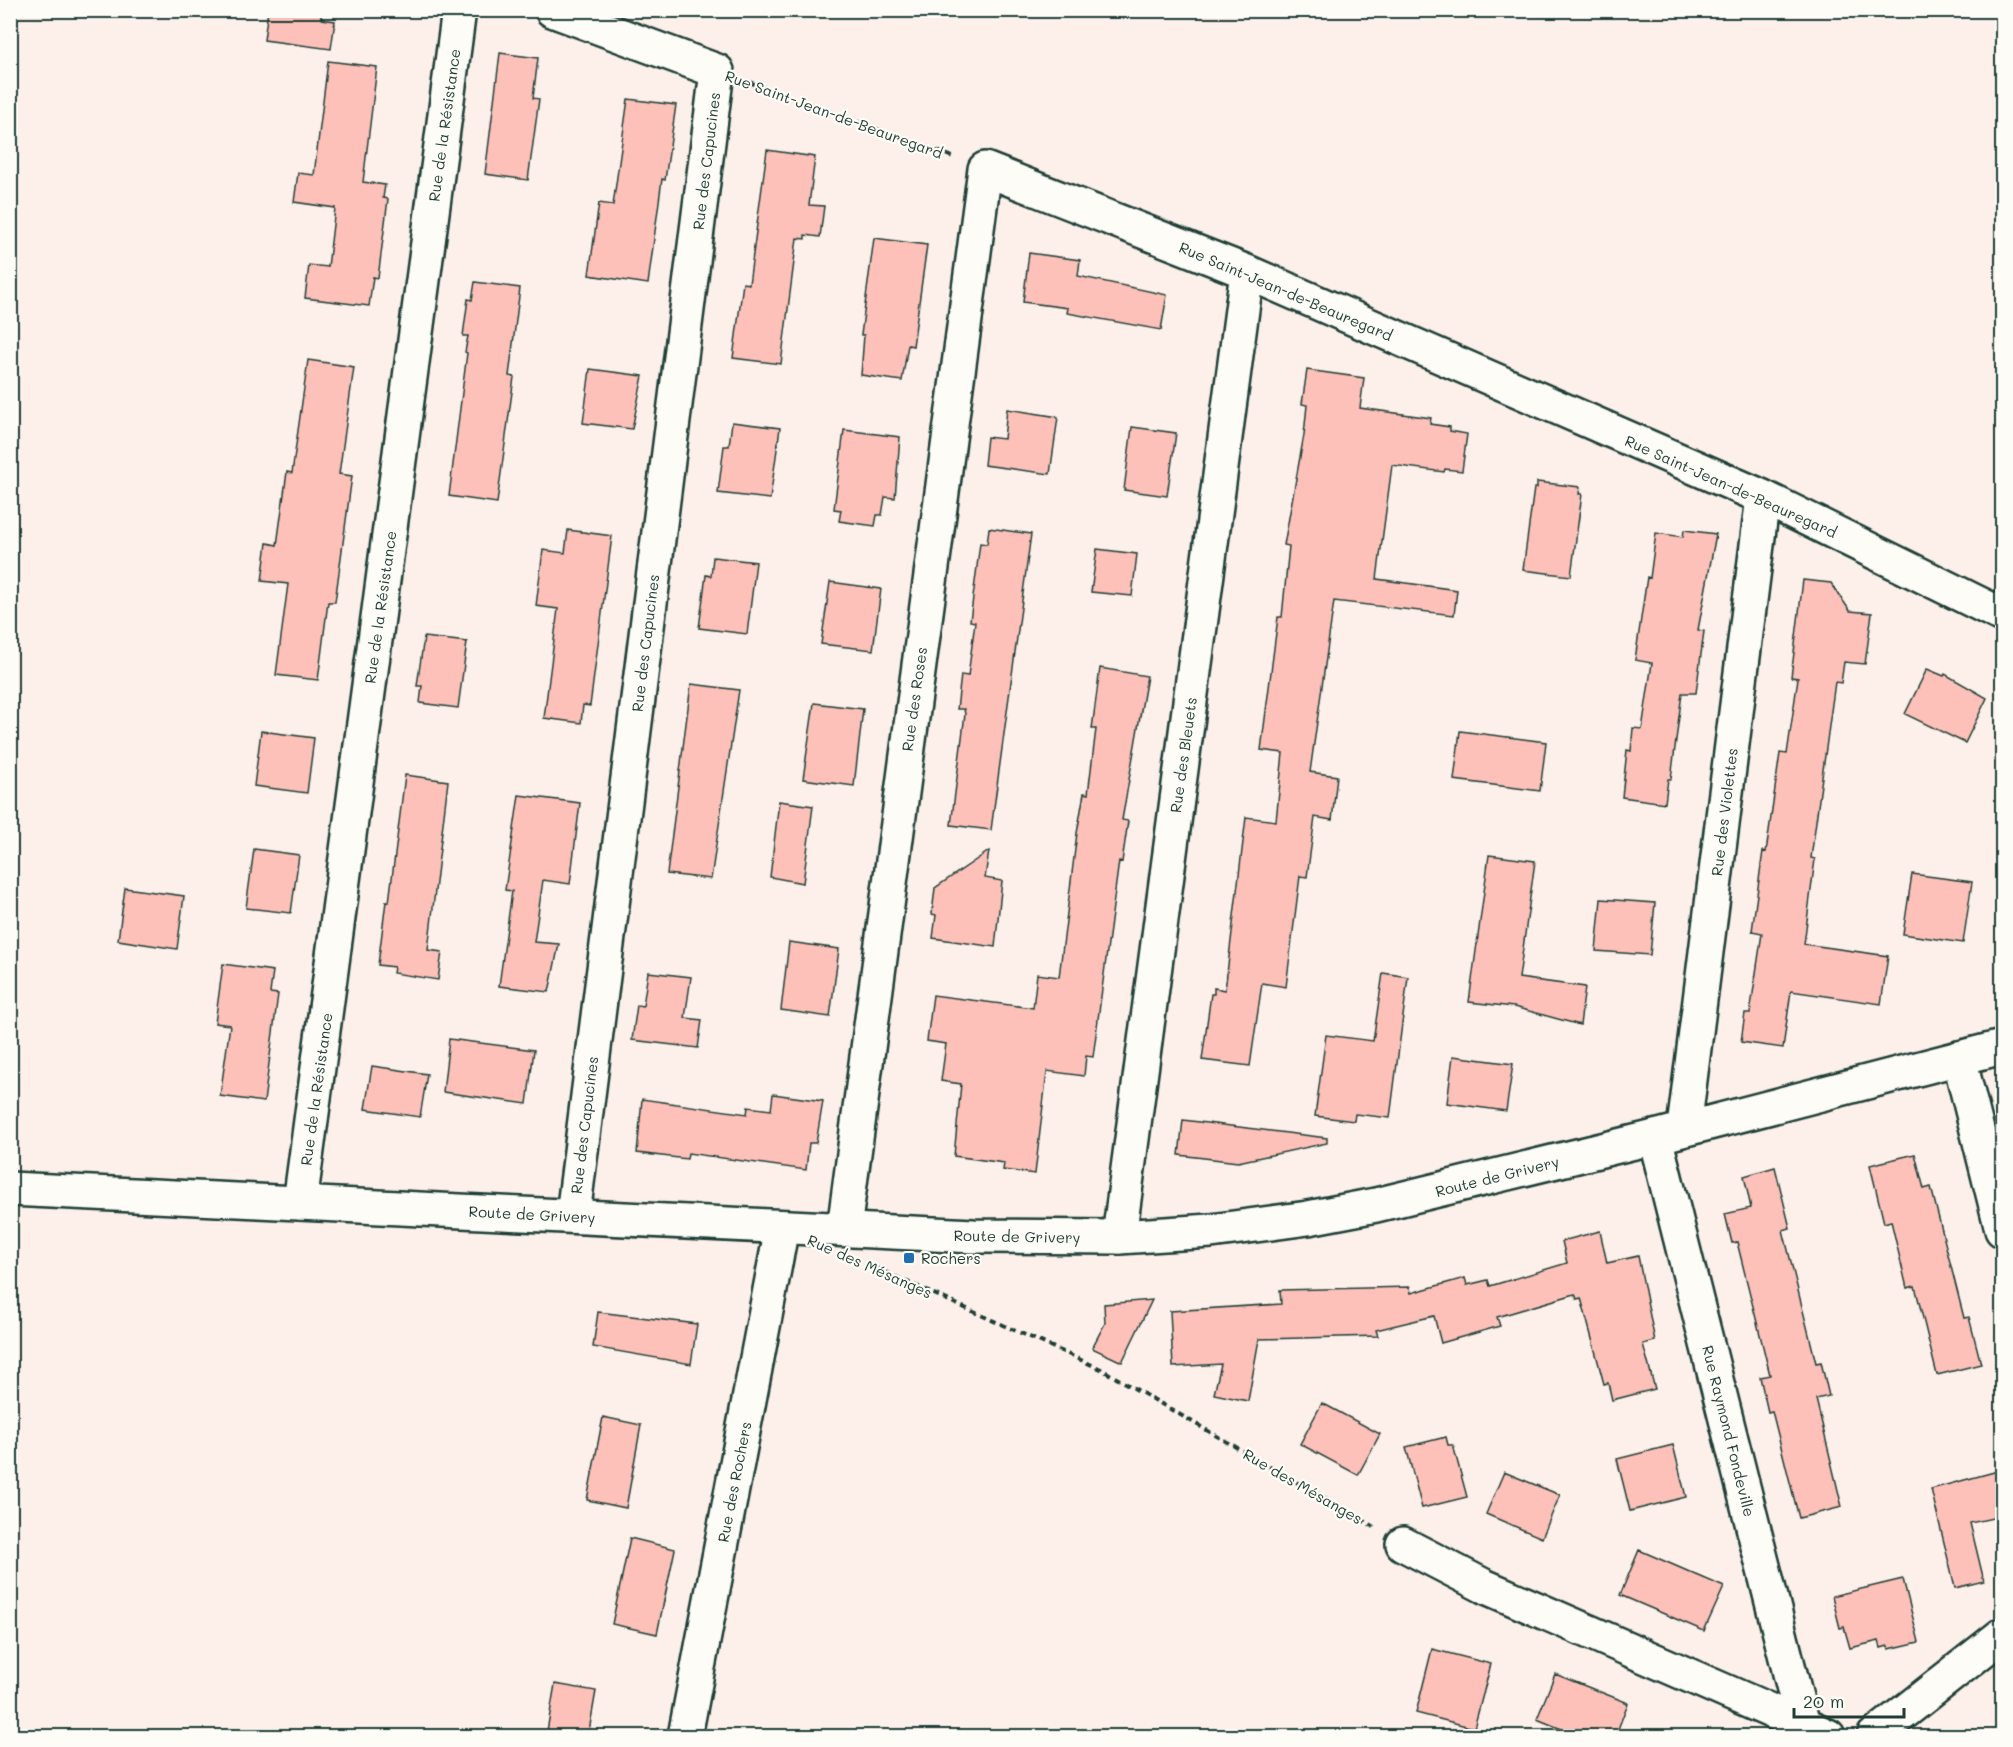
<svg xmlns="http://www.w3.org/2000/svg" width="2013" height="1747" font-family="Mali,sans-serif">
<style>
.building{fill:#fdc1b9;stroke:#1f3d34;stroke-width:1.5}
.lines{fill:none;stroke-linecap:round;stroke-linejoin:round}
.minor-casing{stroke:#1f3d34;stroke-width:38}
.tertiary-casing{stroke:#1f3d34;stroke-width:38}
.path{stroke:#1f3d34;stroke-width:4;stroke-dasharray:6 4.5;stroke-linecap:butt}
.minor{stroke:#fdfcf7;stroke-width:33}
.tertiary{stroke:#fdfcf7;stroke-width:33}
.poi-dot{fill:#1f6fb2;stroke:#fdfcf7;stroke-width:2}
.labels{text-anchor:middle;dominant-baseline:central;stroke-width:4.5;stroke-linejoin:round;paint-order:stroke}
.street-label{font-size:15px;fill:#1f3d34;stroke:#fdfcf7}
.poi-label{font-size:15px;fill:#1f3d34;stroke:#fdfcf7;text-anchor:start}
</style>
<rect width="100%" height="100%" fill="#fdf0eb"/>
<filter id="ink" filterUnits="userSpaceOnUse"><feTurbulence type="fractalNoise" baseFrequency=".0167" numOctaves="2"/><feDisplacementMap in="SourceGraphic" scale="12" xChannelSelector="R" yChannelSelector="G"/><feConvolveMatrix kernelMatrix="1 2 1 2 8 2 1 2 1" color-interpolation-filters="sRGB"/></filter>
<g filter="url(#ink)">
<path class="building" d="M 268,10 L 319,10 L 322,19 L 335,21 L 331,49 L 264,40 Z
M 500,53 L 538,58 L 533,98 L 539,99 L 528,180 L 485,174 Z
M 328,61 L 377,67 L 363,182 L 385,185 L 383,198 L 388,199 L 378,278 L 373,277 L 369,306 L 305,298 L 309,265 L 328,267 L 335,208 L 294,202 L 298,173 L 314,175 Z
M 628,99 L 676,105 L 665,180 L 662,179 L 648,284 L 589,275 L 599,203 L 613,205 Z
M 767,150 L 815,157 L 809,205 L 824,206 L 820,237 L 805,235 L 805,239 L 797,238 L 781,364 L 733,358 L 743,283 L 749,284 Z
M 874,238 L 927,245 L 913,346 L 908,345 L 902,381 L 861,375 L 864,335 L 861,335 Z
M 1029,253 L 1080,260 L 1078,276 L 1167,295 L 1161,330 L 1067,313 L 1068,308 L 1023,302 Z
M 475,282 L 520,288 L 509,376 L 514,377 L 497,503 L 449,496 L 467,353 L 465,352 L 468,336 L 463,336 L 468,299 L 472,300 Z
M 308,360 L 354,367 L 339,474 L 352,476 L 335,602 L 328,602 L 318,680 L 276,675 L 288,584 L 262,581 L 267,543 L 277,545 L 287,472 L 292,473 Z
M 590,369 L 643,376 L 632,429 L 583,423 Z
M 1307,370 L 1364,378 L 1360,408 L 1431,418 L 1430,424 L 1450,427 L 1450,431 L 1467,434 L 1462,471 L 1445,469 L 1444,472 L 1392,465 L 1377,579 L 1457,590 L 1454,615 L 1334,601 L 1310,772 L 1337,776 L 1332,820 L 1315,817 L 1307,877 L 1300,876 L 1286,987 L 1262,983 L 1250,1066 L 1202,1060 L 1211,994 L 1214,994 L 1214,988 L 1225,990 L 1246,817 L 1276,821 L 1283,753 L 1261,750 L 1278,617 L 1282,617 L 1289,546 L 1284,545 L 1304,435 L 1307,405 L 1302,404 Z
M 1007,409 L 1058,417 L 1050,474 L 984,465 L 987,437 L 1004,439 Z
M 732,422 L 780,428 L 770,499 L 718,493 L 724,446 L 729,446 Z
M 1132,427 L 1176,433 L 1167,496 L 1124,490 Z
M 844,430 L 900,437 L 895,498 L 885,497 L 882,515 L 877,515 L 875,526 L 839,521 L 841,510 L 834,509 Z
M 1537,482 L 1580,487 L 1579,494 L 1582,494 L 1571,576 L 1523,570 L 1534,488 L 1537,488 Z
M 989,528 L 1031,534 L 991,830 L 951,825 L 965,714 L 964,709 L 957,709 L 961,675 L 968,676 L 975,622 L 970,621 L 980,543 L 987,544 Z
M 568,530 L 612,536 L 590,706 L 583,705 L 581,723 L 544,718 L 558,609 L 536,606 L 543,550 L 565,553 Z
M 1684,530 L 1716,534 L 1698,630 L 1704,631 L 1696,693 L 1682,693 L 1671,779 L 1668,779 L 1665,803 L 1622,797 L 1627,750 L 1631,751 L 1633,728 L 1642,729 L 1652,663 L 1635,660 L 1647,577 L 1650,578 L 1656,533 L 1683,537 Z
M 1097,549 L 1137,554 L 1132,596 L 1091,592 Z
M 713,557 L 756,562 L 747,634 L 699,628 L 706,575 L 711,576 Z
M 1803,580 L 1831,583 L 1850,611 L 1872,613 L 1865,664 L 1844,662 L 1841,683 L 1835,682 L 1811,858 L 1815,859 L 1804,944 L 1888,956 L 1881,1004 L 1791,991 L 1783,1048 L 1741,1042 L 1745,1013 L 1750,1013 L 1762,933 L 1752,931 L 1763,851 L 1766,852 L 1780,753 L 1787,754 L 1798,678 L 1791,677 Z
M 830,582 L 881,589 L 873,650 L 821,644 Z
M 424,637 L 467,642 L 458,708 L 420,703 L 422,686 L 417,686 Z
M 1100,668 L 1147,676 L 1122,820 L 1128,821 L 1122,862 L 1119,861 L 1093,1057 L 1086,1056 L 1084,1076 L 1047,1071 L 1035,1174 L 1003,1170 L 1004,1163 L 954,1156 L 961,1084 L 941,1081 L 946,1044 L 927,1041 L 933,995 L 1033,1008 L 1037,974 L 1059,977 L 1077,833 L 1084,793 L 1088,794 L 1096,729 L 1092,729 Z
M 1927,669 L 1944,676 L 1945,674 L 1987,698 L 1965,743 L 1905,714 Z
M 691,684 L 739,690 L 711,879 L 667,874 Z
M 814,703 L 863,709 L 854,786 L 803,779 Z
M 261,731 L 314,738 L 307,793 L 254,786 Z
M 1460,731 L 1546,742 L 1540,791 L 1454,780 Z
M 405,775 L 448,781 L 428,950 L 442,952 L 438,980 L 393,973 L 394,967 L 378,965 L 386,901 L 389,902 Z
M 519,795 L 580,803 L 570,884 L 543,880 L 534,942 L 559,944 L 549,992 L 499,986 L 512,891 L 505,890 Z
M 779,801 L 813,806 L 803,883 L 770,877 Z
M 254,849 L 299,855 L 291,913 L 246,908 Z
M 989,851 L 985,878 L 1002,881 L 995,947 L 933,938 L 936,915 L 932,914 L 935,888 Z
M 1489,855 L 1535,861 L 1519,978 L 1585,987 L 1580,1025 L 1514,1007 L 1469,1002 Z
M 1912,874 L 1972,882 L 1963,943 L 1903,934 Z
M 125,888 L 184,896 L 177,949 L 118,940 Z
M 1601,899 L 1655,903 L 1650,955 L 1596,951 Z
M 789,942 L 839,949 L 830,1017 L 781,1010 Z
M 223,964 L 273,971 L 270,993 L 278,994 L 264,1102 L 220,1096 L 230,1025 L 215,1023 Z
M 648,972 L 691,977 L 685,1018 L 702,1020 L 698,1048 L 632,1040 L 637,1005 L 643,1006 Z
M 1383,973 L 1408,977 L 1390,1118 L 1355,1114 L 1354,1121 L 1315,1116 L 1326,1035 L 1373,1041 Z
M 449,1039 L 534,1050 L 527,1104 L 443,1092 Z
M 1453,1056 L 1513,1064 L 1506,1111 L 1447,1103 Z
M 372,1066 L 427,1074 L 420,1117 L 365,1109 Z
M 773,1094 L 823,1101 L 816,1143 L 809,1143 L 806,1170 L 688,1153 L 687,1159 L 637,1153 L 642,1099 L 747,1114 L 748,1107 L 771,1110 Z
M 1183,1120 L 1327,1138 L 1327,1143 L 1238,1162 L 1179,1155 Z
M 1915,1154 L 1924,1189 L 1931,1187 L 1964,1318 L 1969,1317 L 1981,1364 L 1937,1375 L 1915,1286 L 1907,1288 L 1891,1221 L 1884,1223 L 1870,1165 Z
M 1775,1167 L 1790,1228 L 1783,1230 L 1816,1363 L 1821,1362 L 1829,1396 L 1816,1399 L 1842,1507 L 1799,1518 L 1772,1411 L 1768,1412 L 1760,1377 L 1770,1375 L 1737,1242 L 1732,1243 L 1725,1214 L 1751,1208 L 1744,1176 Z
M 1600,1231 L 1607,1263 L 1638,1256 L 1655,1341 L 1643,1344 L 1655,1389 L 1612,1400 L 1608,1383 L 1604,1384 L 1581,1298 L 1577,1299 L 1575,1294 L 1497,1317 L 1500,1326 L 1441,1343 L 1434,1316 L 1376,1330 L 1378,1336 L 1259,1339 L 1248,1401 L 1214,1394 L 1221,1364 L 1173,1367 L 1170,1311 L 1281,1304 L 1280,1290 L 1410,1287 L 1411,1293 L 1465,1278 L 1467,1285 L 1488,1280 L 1490,1286 L 1567,1263 L 1562,1241 Z
M 1152,1300 L 1122,1362 L 1092,1348 L 1105,1323 L 1104,1304 Z
M 598,1312 L 697,1324 L 691,1364 L 593,1347 Z
M 1322,1403 L 1380,1434 L 1358,1475 L 1300,1444 Z
M 603,1417 L 641,1425 L 626,1508 L 587,1500 Z
M 1446,1437 L 1448,1445 L 1453,1445 L 1467,1497 L 1422,1508 L 1406,1447 Z
M 1673,1445 L 1686,1497 L 1630,1511 L 1617,1459 Z
M 1998,1471 L 2002,1489 L 2002,1516 L 1970,1523 L 1984,1581 L 1955,1588 L 1931,1489 Z
M 1504,1472 L 1560,1495 L 1542,1538 L 1486,1514 Z
M 630,1538 L 675,1549 L 657,1634 L 612,1624 Z
M 1639,1550 L 1724,1587 L 1704,1631 L 1620,1595 Z
M 1903,1579 L 1919,1642 L 1889,1649 L 1888,1646 L 1881,1648 L 1879,1641 L 1850,1648 L 1844,1627 L 1840,1628 L 1832,1596 Z
M 1432,1649 L 1491,1664 L 1474,1728 L 1416,1713 Z
M 1555,1674 L 1628,1703 L 1615,1737 L 1581,1737 L 1537,1719 Z
M 555,1684 L 596,1691 L 588,1737 L 546,1737 Z"/>
<g class="lines">
<g class="minor-casing">
<path id="minor" d="M 552,10 L 717,71 L 573,1215
M 1959,1058 L 2002,1230
M 1684,1128 L 1763,497
M 1655,1137 L 1803,1725
M 300,1203 L 459,10
M 844,1229 L 985,169 L 1247,272 L 1763,497 L 2002,615
M 1119,1237 L 1247,272
M 1403,1544 L 1484,1586 L 1828,1736
M 685,1736 L 782,1227
M 1874,1736 L 2002,1635"/>
</g>
<g class="tertiary-casing">
<path id="tertiary" d="M 10,1189 L 974,1236 L 1119,1237 L 1211,1231 L 1308,1218 L 1376,1205 L 1655,1137 L 2002,1047"/>
</g>
<path class="path" d="M 749,82 L 953,157
M 876,1268 L 1101,1369 L 1374,1527"/>
<use href="#minor" class="minor"/>
<use href="#tertiary" class="tertiary"/>
</g>
</g>
<rect class="poi-dot" x="903" y="1252" width="12" height="12" rx="3"/>
<g class="labels">
<g class="street-label">
<text transform="translate(834 114) rotate(20)">Rue Saint-Jean-de-Beauregard</text>
<text transform="translate(444 125) rotate(-82)">Rue de la Résistance</text>
<text transform="translate(706 161) rotate(-83)">Rue des Capucines</text>
<text transform="translate(1286 291) rotate(23)">Rue Saint-Jean-de-Beauregard</text>
<text transform="translate(1731 486) rotate(24)">Rue Saint-Jean-de-Beauregard</text>
<text transform="translate(380 607) rotate(-82)">Rue de la Résistance</text>
<text transform="translate(645 643) rotate(-83)">Rue des Capucines</text>
<text transform="translate(914 699) rotate(-82)">Rue des Roses</text>
<text transform="translate(1183 755) rotate(-82)">Rue des Bleuets</text>
<text transform="translate(1724 812) rotate(-83)">Rue des Violettes</text>
<text transform="translate(316 1089) rotate(-82)">Rue de la Résistance</text>
<text transform="translate(584 1125) rotate(-83)">Rue des Capucines</text>
<text transform="translate(1497 1176) rotate(-14)">Route de Grivery</text>
<text transform="translate(532 1214) rotate(3)">Route de Grivery</text>
<text transform="translate(1017 1236) rotate(1)">Route de Grivery</text>
<text transform="translate(870 1266) rotate(24)">Rue des Mésanges</text>
<text transform="translate(1729 1431) rotate(76)">Rue Raymond Fondeville</text>
<text transform="translate(734 1482) rotate(-79)">Rue des Rochers</text>
<text transform="translate(1303 1486) rotate(30)">Rue des Mésanges</text>
</g>
<g class="poi-label">
<text x="921" y="1258">Rochers</text>
</g>
</g>
<rect width="2013" height="1747" fill="none" stroke="#fdfcf7" stroke-width="36"/>
<rect x="18" y="18" width="1977" height="1711" fill="none" stroke="#1f3d34" stroke-width="2" filter="url(#ink)"/>
<path d="M1794 1708v9h110v-9" fill="none" stroke="#1f3d34" stroke-width="3"/>
<text x="1803" y="1708" font-size="18" fill="#1f3d34" stroke="#fdfcf7" stroke-width="4.5" paint-order="stroke">20 m</text>
</svg>
